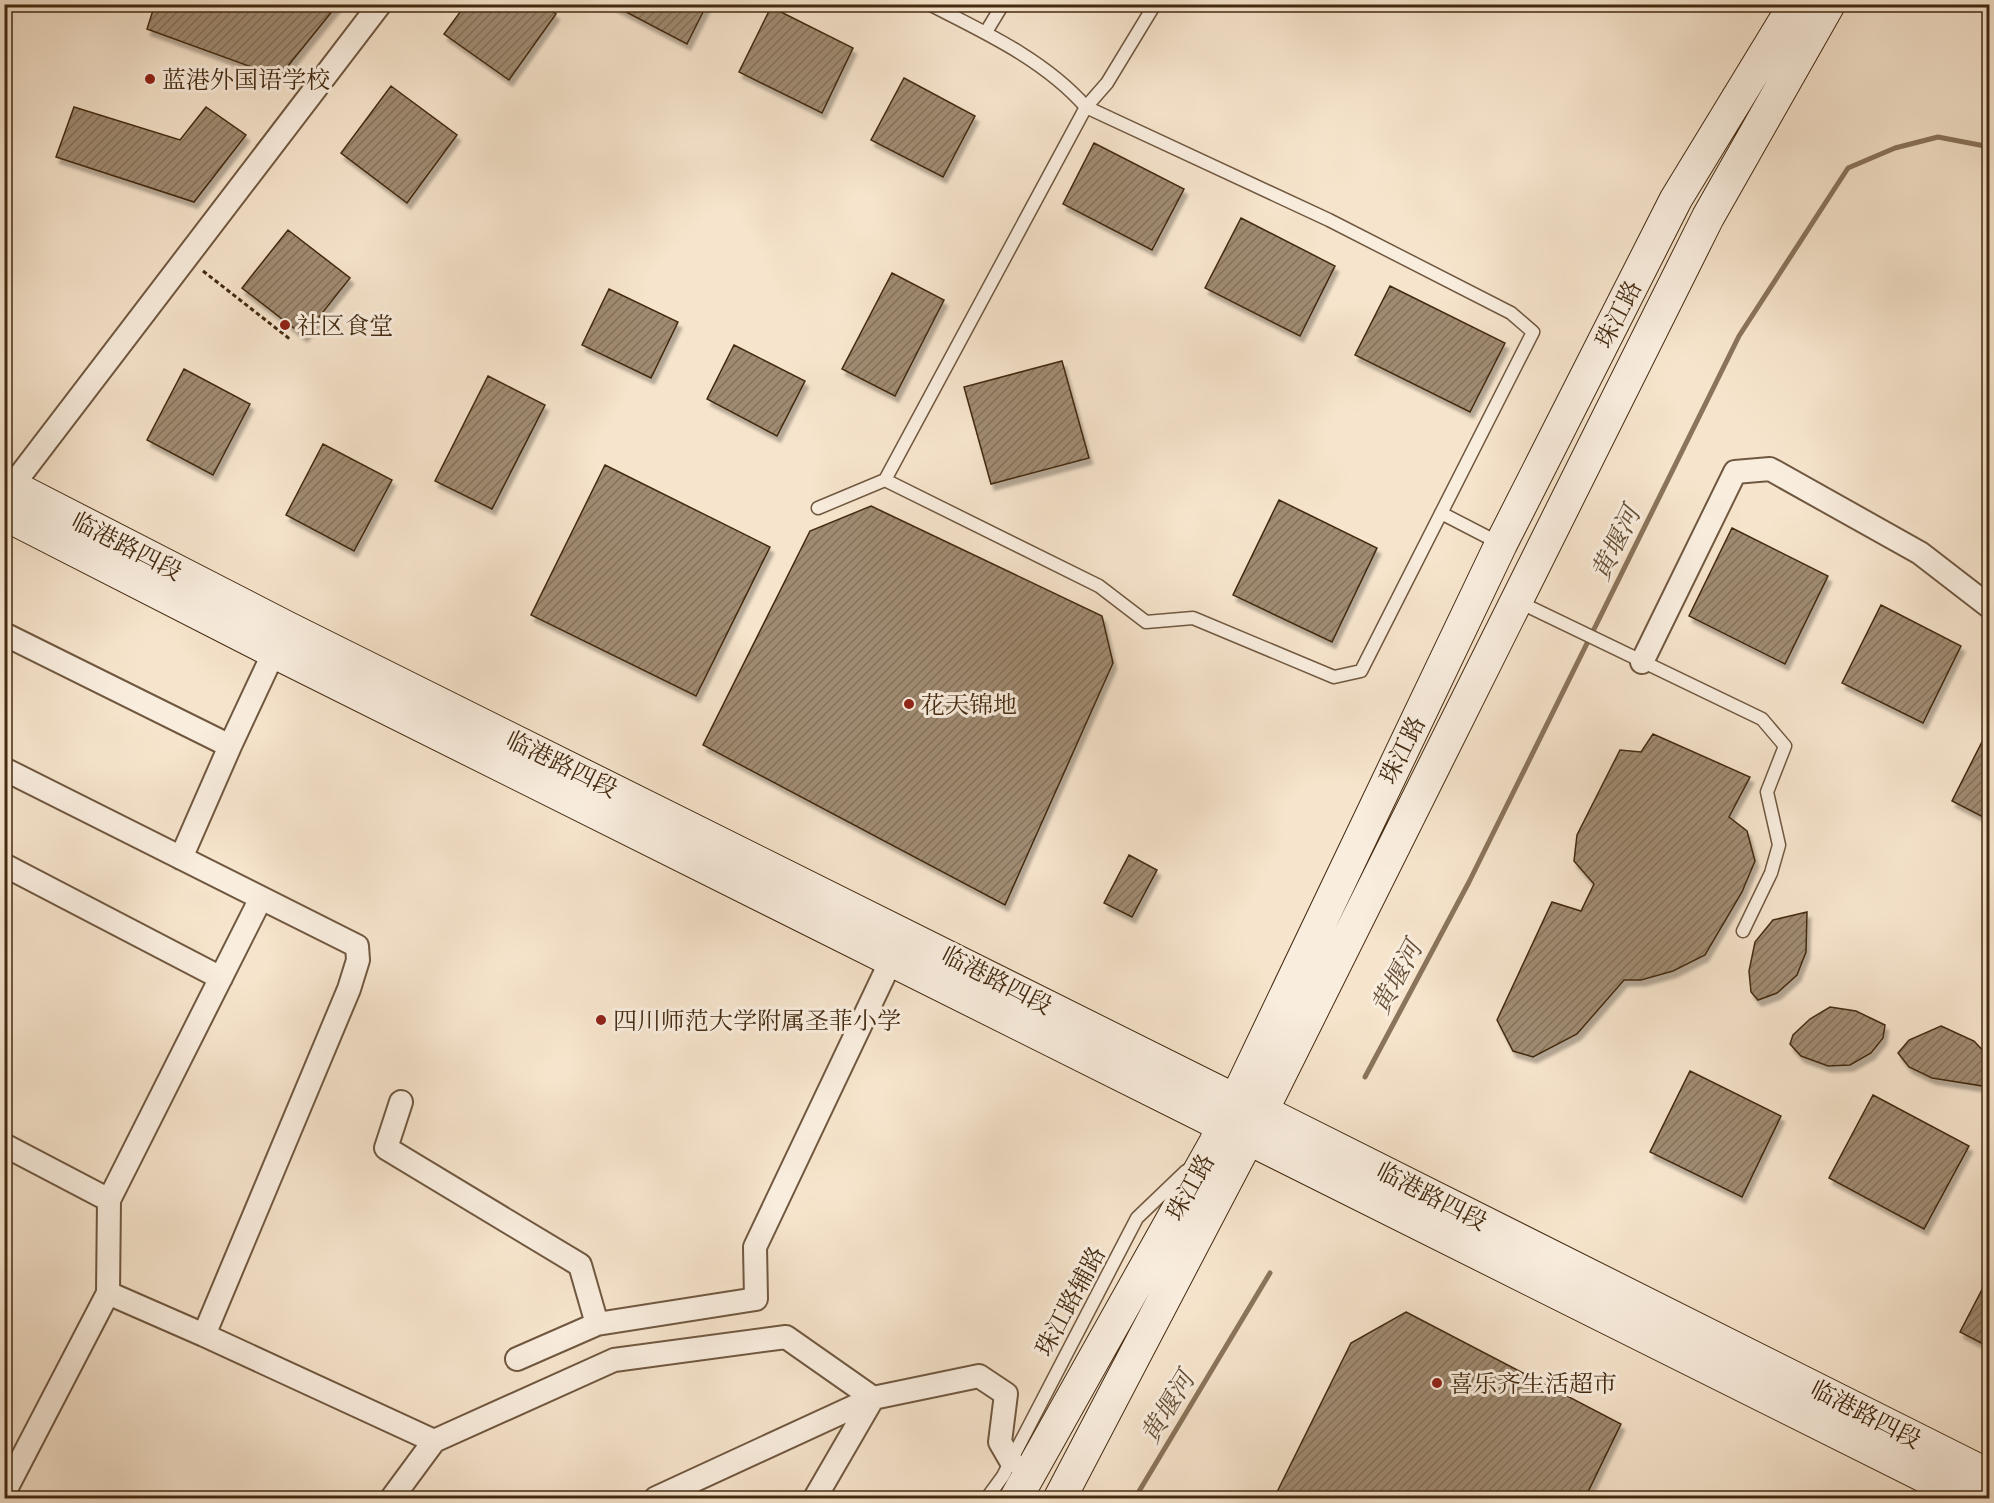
<svg xmlns="http://www.w3.org/2000/svg" width="1994" height="1503" font-family="'Gentium Book Plus','Noto Serif SC',serif">
<style>
.lines{fill:none;stroke-linecap:round;stroke-linejoin:round}
.stream{stroke:#8a745b;stroke-width:5}
.building{fill:url(#building-hatch);stroke:#432a11;stroke-width:1.5;filter:url(#shadow)}
.lane-casing{stroke:#705840;stroke-width:15}
.street-casing{stroke:#705840;stroke-width:26}
.secondary-casing{stroke:#432a11;stroke-width:34}
.path{stroke:#432a11;stroke-width:3;stroke-dasharray:4.5 3;stroke-linecap:butt}
.lane{stroke:#f9edde;stroke-width:12}
.street{stroke:#f9edde;stroke-width:22}
.secondary{stroke:#f9edde;stroke-width:32}
.poi-dot{fill:#8f2418;stroke:#f9edde;stroke-width:2}
.labels{text-anchor:middle;dominant-baseline:central;stroke-width:6;stroke-linejoin:round;paint-order:stroke}
.poi-label{font-size:24px;fill:#432a11;stroke:#f9edde;text-anchor:start}
.street-label{font-size:24px;fill:#432a11;stroke:#f9edde}
.water-label{font-size:26px;font-style:italic;fill:#664f36;stroke:#f9edde}
</style>
<defs>
<pattern id="building-hatch" width="6" height="6" patternUnits="userSpaceOnUse" patternTransform="scale(1.5)"><rect width="6" height="6" fill="#a08b72"/><path d="M-1 1l2-2M0 6l6-6M5 7l2-2" fill="none" stroke="#84725c"/></pattern>
<filter id="shadow"><feDropShadow dx="3.5" dy="6" stdDeviation="1.5" flood-color="#0004"/></filter>
</defs>
<rect width="100%" height="100%" fill="#f6e4cc"/>
<filter id="stains"><feTurbulence type="fractalNoise" baseFrequency=".00333" numOctaves="4"/><feColorMatrix values="0 0 0 0 .2 0 0 0 0 .09 0 0 0 0 .02 0 0 0 .5 -.17"/></filter>
<radialGradient id="worn" r=".72"><stop offset=".6" stop-color="#630" stop-opacity="0"/><stop offset="1" stop-color="#630" stop-opacity=".3"/></radialGradient>
<g class="lines">
<path class="stream" d="M 1365,1077 L 1469,882 L 1739,336 L 1848,168 L 1895,148 L 1938,137 L 1990,147
M 1135,1498 L 1270,1273"/>
</g>
<path class="building" d="M 155,4 L 338,4 L 279,77 L 147,29 Z
M 466,4 L 543,4 L 556,14 L 509,80 L 444,34 Z
M 611,4 L 707,4 L 687,44 Z
M 771,7 L 853,48 L 822,113 L 739,72 Z
M 904,78 L 975,116 L 943,177 L 871,140 Z
M 391,86 L 457,135 L 407,203 L 341,153 Z
M 74,107 L 180,140 L 206,107 L 246,135 L 194,202 L 56,157 Z
M 1094,143 L 1184,189 L 1152,250 L 1063,204 Z
M 1241,218 L 1335,266 L 1300,336 L 1205,288 Z
M 288,230 L 350,278 L 304,336 L 242,288 Z
M 892,273 L 944,300 L 895,396 L 842,369 Z
M 1390,286 L 1505,343 L 1470,412 L 1355,355 Z
M 609,289 L 678,322 L 651,378 L 582,345 Z
M 734,345 L 805,381 L 777,436 L 707,399 Z
M 1062,361 L 1089,458 L 991,484 L 964,387 Z
M 184,369 L 250,404 L 213,475 L 147,440 Z
M 488,376 L 545,405 L 492,509 L 435,481 Z
M 323,444 L 392,480 L 354,551 L 286,515 Z
M 605,465 L 770,547 L 696,696 L 531,615 Z
M 1279,500 L 1377,548 L 1332,642 L 1233,595 Z
M 871,506 L 1102,616 L 1113,663 L 1005,905 L 703,745 L 810,531 Z
M 1732,528 L 1828,576 L 1785,664 L 1689,616 Z
M 1881,605 L 1961,646 L 1923,723 L 1842,683 Z
M 1989,728 L 1989,820 L 1952,801 Z
M 1653,734 L 1750,777 L 1729,817 L 1747,831 L 1755,861 L 1742,892 L 1705,955 L 1673,971 L 1641,980 L 1624,980 L 1577,1034 L 1533,1057 L 1513,1051 L 1497,1020 L 1552,902 L 1581,911 L 1594,884 L 1574,861 L 1577,835 L 1620,750 L 1641,752 Z
M 1129,855 L 1157,870 L 1132,917 L 1104,903 Z
M 1807,912 L 1806,952 L 1797,975 L 1777,993 L 1758,1000 L 1751,992 L 1749,971 L 1755,942 L 1773,920 Z
M 1830,1007 L 1856,1011 L 1885,1025 L 1883,1038 L 1871,1053 L 1850,1065 L 1828,1066 L 1801,1056 L 1790,1044 L 1793,1035 L 1810,1019 Z
M 1941,1026 L 1974,1041 L 1989,1057 L 1989,1087 L 1932,1078 L 1909,1067 L 1898,1053 L 1909,1040 Z
M 1690,1071 L 1781,1116 L 1742,1197 L 1650,1152 Z
M 1873,1095 L 1969,1146 L 1924,1229 L 1829,1178 Z
M 1989,1276 L 1989,1347 L 1960,1332 Z
M 1406,1312 L 1621,1424 L 1585,1498 L 1274,1498 L 1351,1343 Z"/>
<g class="lines">
<g class="lane-casing">
<path id="lane" d="M 986,32 L 1003,4
M 885,480 L 1099,586 L 1146,622 L 1193,618 L 1334,677 L 1361,671 L 1533,332 L 1511,313 L 1329,220 L 1086,107 L 1107,83 L 1155,4
M 818,508 L 885,480 L 1086,107 C 1045,60 984,32 929,4
M 1441,513 L 1501,544
M 1517,601 L 1762,719 L 1785,746 L 1767,792 L 1779,845 L 1771,873 L 1743,931
M 987,1498 L 1003,1476 L 1137,1218 L 1186,1171"/>
</g>
<g class="street-casing">
<path id="street" d="M 12,486 L 380,4
M 4,634 L 230,746 L 280,639
M 1642,662 L 1735,472 L 1770,469 L 1920,553 L 1990,607
M 4,769 L 357,946 L 358,960 L 349,989 L 204,1335 L 434,1441 L 614,1360 L 786,1337 L 873,1398 L 979,1376 L 1006,1394 L 1000,1442 L 1011,1461
M 181,858 L 230,746
M 4,865 L 221,978
M 401,1102 L 386,1148 L 580,1265 L 597,1324
M 4,1145 L 109,1200 L 108,1293 L 4,1493
M 109,1200 L 261,898
M 108,1293 L 204,1335
M 517,1359 L 597,1324 L 756,1299 L 755,1247 L 897,948
M 392,1498 L 434,1441
M 656,1498 L 873,1398
M 815,1498 L 873,1398"/>
</g>
<g class="secondary-casing">
<path id="secondary" d="M 4,482 L 286,627 L 1235,1100 L 1262,1111 L 1990,1476
M 4,514 L 274,652 L 1968,1498
M 1016,1498 L 1215,1143 L 1501,544 L 1676,199 L 1795,4
M 1060,1498 L 1249,1137 L 1708,217 L 1829,4"/>
</g>
<path class="path" d="M 203,271 L 291,340"/>
<use href="#lane" class="lane"/>
<use href="#street" class="street"/>
<use href="#secondary" class="secondary"/>
</g>
<g class="poi-dot">
<circle cx="150" cy="79" r="6"/>
<circle cx="285" cy="325" r="6"/>
<circle cx="909" cy="704" r="6"/>
<circle cx="601" cy="1020" r="6"/>
<circle cx="1437" cy="1383" r="6"/>
</g>
<g class="labels">
<g class="poi-label">
<text x="162" y="79">蓝港外国语学校</text>
<text x="297" y="325">社区食堂</text>
<text x="921" y="704">花天锦地</text>
<text x="613" y="1020">四川师范大学附属圣菲小学</text>
<text x="1449" y="1383">喜乐齐生活超市</text>
</g>
<g class="street-label">
<text transform="translate(1618 314) rotate(-63)">珠江路</text>
<text transform="translate(127 546) rotate(27)">临港路四段</text>
<text transform="translate(1402 750) rotate(-64)">珠江路</text>
<text transform="translate(562 764) rotate(26)">临港路四段</text>
<text transform="translate(997 980) rotate(27)">临港路四段</text>
<text transform="translate(1190 1187) rotate(-61)">珠江路</text>
<text transform="translate(1432 1196) rotate(27)">临港路四段</text>
<text transform="translate(1070 1301) rotate(-62)">珠江路辅路</text>
<text transform="translate(1866 1414) rotate(27)">临港路四段</text>
</g>
<g class="water-label">
<text transform="translate(1615 543) rotate(-64)">黄堰河</text>
<text transform="translate(1396 977) rotate(-62)">黄堰河</text>
<text transform="translate(1167 1407) rotate(-59)">黄堰河</text>
</g>
</g>
<rect width="1994" height="1503" fill="none" stroke="#f6e4cc" stroke-width="24"/>
<rect x="6" y="6" width="1982" height="1491" fill="none" stroke="#432a11" stroke-width="3"/>
<rect x="12" y="12" width="1970" height="1479" fill="none" stroke="#432a11" stroke-width="1.5"/>
<rect width="100%" height="100%" filter="url(#stains)"/>
<rect width="100%" height="100%" fill="url(#worn)"/>
</svg>
